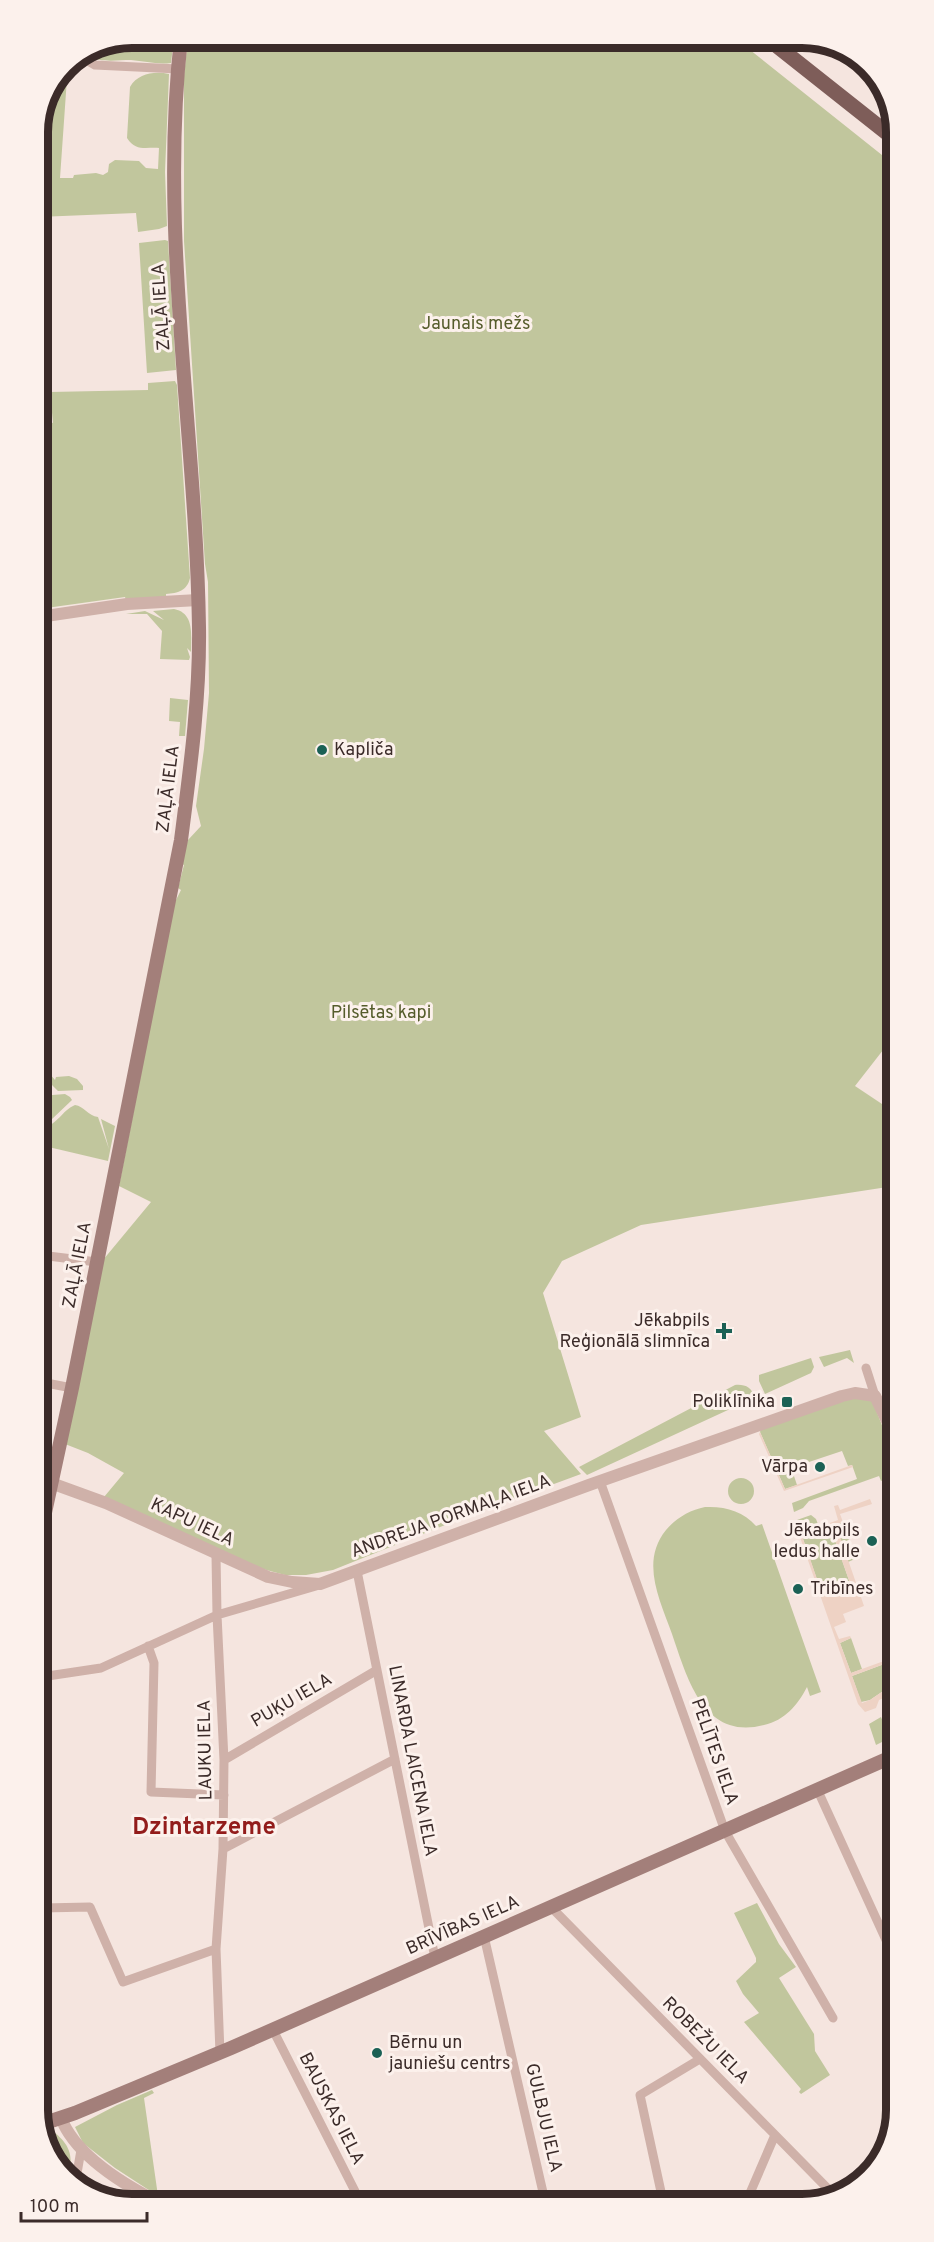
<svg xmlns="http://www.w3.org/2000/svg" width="934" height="2242" font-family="Overpass,sans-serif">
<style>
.green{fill:#c1c69d}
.plaza{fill:#eed2c4;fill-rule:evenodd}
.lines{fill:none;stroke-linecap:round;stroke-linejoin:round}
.minor{stroke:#cfb1a9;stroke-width:9}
.tertiary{stroke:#cfb1a9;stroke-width:12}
.secondary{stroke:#a37f7a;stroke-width:14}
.primary{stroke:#7e5d59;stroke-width:15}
.poi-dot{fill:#1b6155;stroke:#fcf1ec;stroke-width:2}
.labels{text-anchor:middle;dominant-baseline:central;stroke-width:6;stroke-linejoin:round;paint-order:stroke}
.street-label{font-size:18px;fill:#3b2b29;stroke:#fcf1ec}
.park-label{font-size:18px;fill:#555c2b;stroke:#fcf1ec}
.poi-label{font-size:18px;fill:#3b2b29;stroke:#fcf1ec;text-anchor:end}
.district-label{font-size:24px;font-weight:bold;fill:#921c1b;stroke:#fcf1ec}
.rim{fill:none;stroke:#3b2b29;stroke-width:8}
</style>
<rect width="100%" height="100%" fill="#f5e5df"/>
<path class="green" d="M 132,38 L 174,38 L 171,63 C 157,65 145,61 131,60 C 116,60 102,63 87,56 Z
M 188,38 L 735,38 L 892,163 L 894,1036 L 855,1086 L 894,1112 L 894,1186 L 641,1225 L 562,1261 L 543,1293 L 581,1417 L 544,1431 L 581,1474 L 470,1515 L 333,1570 L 306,1575 L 285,1575 L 259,1568 L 104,1497 L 124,1473 L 88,1453 L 65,1444 L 103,1260 L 151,1202 L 119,1186 L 174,904 L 181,890 L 178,888 L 184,865 L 180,863 L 188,840 L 201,826 L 196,806 L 204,749 L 209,693 L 208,582 L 205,564 L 184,241 L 184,76 Z
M 68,64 L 60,178 L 73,178 L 74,175 L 96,173 L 103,175 L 108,172 L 109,164 L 115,160 L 139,161 L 146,168 L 158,169 L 159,148 C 146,147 136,152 127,138 L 130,87 C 138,73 155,71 169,74 L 165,172 L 167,226 L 159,229 L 138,232 L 136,213 L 38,217 L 38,126 L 65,65 Z
M 165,240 L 168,241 L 176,370 L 147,373 L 139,243 Z
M 175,381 L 177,385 L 190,578 C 187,591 178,593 166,594 L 166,597 L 126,600 L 125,597 L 39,609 L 38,417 L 53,423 L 50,392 L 148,390 L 148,383 Z
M 174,609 C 195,613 191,636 191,652 L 187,648 L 190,657 L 189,660 L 160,659 L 162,631 L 147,614 L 126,614 L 145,611 L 164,620 L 153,611 Z
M 170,698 L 188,700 L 185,736 L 179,736 L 180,722 L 169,721 Z
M 49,1073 L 55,1080 L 56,1077 L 69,1076 L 77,1079 L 83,1086 L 83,1090 L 58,1091 L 52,1085 L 40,1091 L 40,1075 L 47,1077 Z
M 65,1094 L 70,1097 L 72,1100 L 51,1120 L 40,1126 L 40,1096 Z
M 75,1105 C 84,1106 88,1116 98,1117 L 109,1149 L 101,1119 L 115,1126 L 108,1161 L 40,1145 L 40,1130 C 60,1123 61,1111 75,1105 Z
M 850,1350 L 854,1363 L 847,1358 L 824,1367 L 819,1357 Z
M 811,1358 L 814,1367 L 811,1373 L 765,1394 L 759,1381 L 759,1375 Z
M 735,1385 C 744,1384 753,1387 754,1398 L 587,1475 L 579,1467 Z
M 855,1397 L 872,1400 L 895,1458 L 895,1474 L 881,1481 L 879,1476 L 809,1501 L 803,1508 L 794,1512 L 792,1503 L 857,1479 L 852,1465 L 848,1466 L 842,1451 L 791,1468 L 790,1471 L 793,1473 L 797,1485 L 785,1489 L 760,1432 L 761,1429 Z
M728 1491a13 13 0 1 1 26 0a13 13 0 1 1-26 0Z
M 705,1507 C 725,1506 743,1511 756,1526 L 762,1524 L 821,1692 L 810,1696 L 807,1687 C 797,1706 785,1720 764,1725 C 703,1741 687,1677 672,1634 C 660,1600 640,1562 666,1530 C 676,1518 690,1510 705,1507 Z
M 811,1515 L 816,1519 L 819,1527 L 801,1533 L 797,1520 Z
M 843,1522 L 855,1559 L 848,1562 L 836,1525 Z
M 830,1526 L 851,1586 L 823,1597 L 802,1536 Z
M 851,1638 L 862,1669 L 851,1673 L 840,1643 Z
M 895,1660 L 895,1683 L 870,1700 L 861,1702 L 852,1676 Z
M 881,1717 L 890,1738 L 876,1745 L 869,1724 Z
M 757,1903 L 779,1944 L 796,1967 L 779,1978 L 814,2034 L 815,2051 L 830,2075 L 801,2094 L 799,2092 L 801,2089 L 744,2022 L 759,2013 L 743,1994 L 736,1981 L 756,1962 L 756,1958 L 734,1913 Z
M 152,2090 L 154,2093 L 144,2098 L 158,2196 L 115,2168 L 83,2143 L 75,2127 L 117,2105 Z
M 53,2131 C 72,2147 72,2155 70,2179 L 42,2140 L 42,2133 Z"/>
<path class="plaza" d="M 760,1432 L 785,1489 L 852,1465 L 853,1467 L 784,1491 L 759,1434 Z
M 870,1499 L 872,1504 L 840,1514 L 843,1522 L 836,1525 L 864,1606 L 843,1614 L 846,1622 L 834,1627 L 839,1639 L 850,1636 L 851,1638 L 840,1643 L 851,1673 L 895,1657 L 895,1660 L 852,1676 L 862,1703 L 870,1700 L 895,1683 L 895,1693 L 879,1700 L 876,1708 L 865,1712 L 858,1704 L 795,1523 L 797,1520 L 802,1533 L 838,1520 L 834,1506 L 838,1505 L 840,1510 ZM 830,1526 L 851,1586 L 823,1596 L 802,1536 Z"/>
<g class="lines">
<path class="minor" d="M 833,47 L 877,82
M 83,58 L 95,65 L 178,69
M 40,1255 L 97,1262
M 866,1368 L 875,1396
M 41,1382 L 72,1388
M 600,1481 L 725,1831 L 833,2018
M 216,1555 L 217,1615 L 224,1760 L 223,1849 L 216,1949 L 220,2053
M 357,1571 L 435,1958
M 148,1646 L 154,1663 L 151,1792 L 224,1795
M 41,1677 L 101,1668 L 217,1615 L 316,1586
M 224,1760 L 377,1670
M 818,1791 L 896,1962
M 223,1849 L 395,1759
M 551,1907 L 836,2197
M 42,1908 L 90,1907 L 123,1982 L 216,1949
M 484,1936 L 545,2201
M 273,2030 L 361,2203
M 75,2185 L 81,2150
M 747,2200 L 775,2135
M 663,2201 L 640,2095 L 700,2059"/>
<path class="tertiary" d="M 39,617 L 127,604 L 198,600
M 51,1483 L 106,1503 L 268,1577 L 292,1582 L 320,1584 L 589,1485 L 842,1396 L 855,1393 L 875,1396 L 895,1437
M 61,2118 C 76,2157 126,2186 162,2204"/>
<path class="secondary" d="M 41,1531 L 72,1388 L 181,840 C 190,770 200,698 199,627 C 196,431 159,234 181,38
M 42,2124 L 75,2113 L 231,2048 L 896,1755"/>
<path class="primary" d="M 767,38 L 892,137"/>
</g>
<g class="poi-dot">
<circle cx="322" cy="750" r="6"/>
<path d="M721 1322h6v6h6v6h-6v6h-6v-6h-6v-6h6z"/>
<rect x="781" y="1396" width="12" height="12" rx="3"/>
<circle cx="820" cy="1467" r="6"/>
<circle cx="872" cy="1541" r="6"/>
<circle cx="798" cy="1589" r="6"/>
<circle cx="377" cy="2053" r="6"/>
</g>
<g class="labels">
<g class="street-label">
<text transform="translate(162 307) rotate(-94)">ZAĻĀ IELA</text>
<text transform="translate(169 789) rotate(-83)">ZAĻĀ IELA</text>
<text transform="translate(78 1265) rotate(-79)">ZAĻĀ IELA</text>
<text transform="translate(451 1517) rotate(-20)">ANDREJA PORMAĻA IELA</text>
<text transform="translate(192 1523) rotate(25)">KAPU IELA</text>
<text transform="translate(292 1701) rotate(-30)">PUĶU IELA</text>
<text transform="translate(206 1750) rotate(-91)">LAUKU IELA</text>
<text transform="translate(714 1752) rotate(71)">PELĪTES IELA</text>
<text transform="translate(412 1761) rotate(79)">LINARDA LAICENA IELA</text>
<text transform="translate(463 1926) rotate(-24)">BRĪVĪBAS IELA</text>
<text transform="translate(705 2041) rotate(45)">ROBEŽU IELA</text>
<text transform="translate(331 2109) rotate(63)">BAUSKAS IELA</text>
<text transform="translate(543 2118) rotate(77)">GULBJU IELA</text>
</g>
<g class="park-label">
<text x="476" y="324">Jaunais mežs</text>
<text x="381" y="1013">Pilsētas kapi</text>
</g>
<g class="poi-label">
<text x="334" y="750" text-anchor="start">Kapliča</text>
<text x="710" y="1321">Jēkabpils<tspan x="710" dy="21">Reģionālā slimnīca</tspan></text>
<text x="775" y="1402">Poliklīnika</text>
<text x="808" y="1467">Vārpa</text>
<text x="860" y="1531">Jēkabpils<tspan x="860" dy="21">ledus halle</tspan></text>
<text x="810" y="1589" text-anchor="start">Tribīnes</text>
<text x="389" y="2043" text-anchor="start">Bērnu un<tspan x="389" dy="21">jauniešu centrs</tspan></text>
</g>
<g class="district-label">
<text x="204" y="1828">Dzintarzeme</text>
</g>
</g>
<path d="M0 0H934V2242H0ZM132 48H802A84 84 0 0 1 886 132V2110A84 84 0 0 1 802 2194H132A84 84 0 0 1 48 2110V132A84 84 0 0 1 132 48Z" fill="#fcf1ec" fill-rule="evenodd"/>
<path class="rim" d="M132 48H802A84 84 0 0 1 886 132V2110A84 84 0 0 1 802 2194H132A84 84 0 0 1 48 2110V132A84 84 0 0 1 132 48Z"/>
<path d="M21 2212v9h126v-9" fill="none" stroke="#3b2b29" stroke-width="3"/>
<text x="30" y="2212" font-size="18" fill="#3b2b29" stroke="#fcf1ec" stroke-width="4.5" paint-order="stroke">100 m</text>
</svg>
